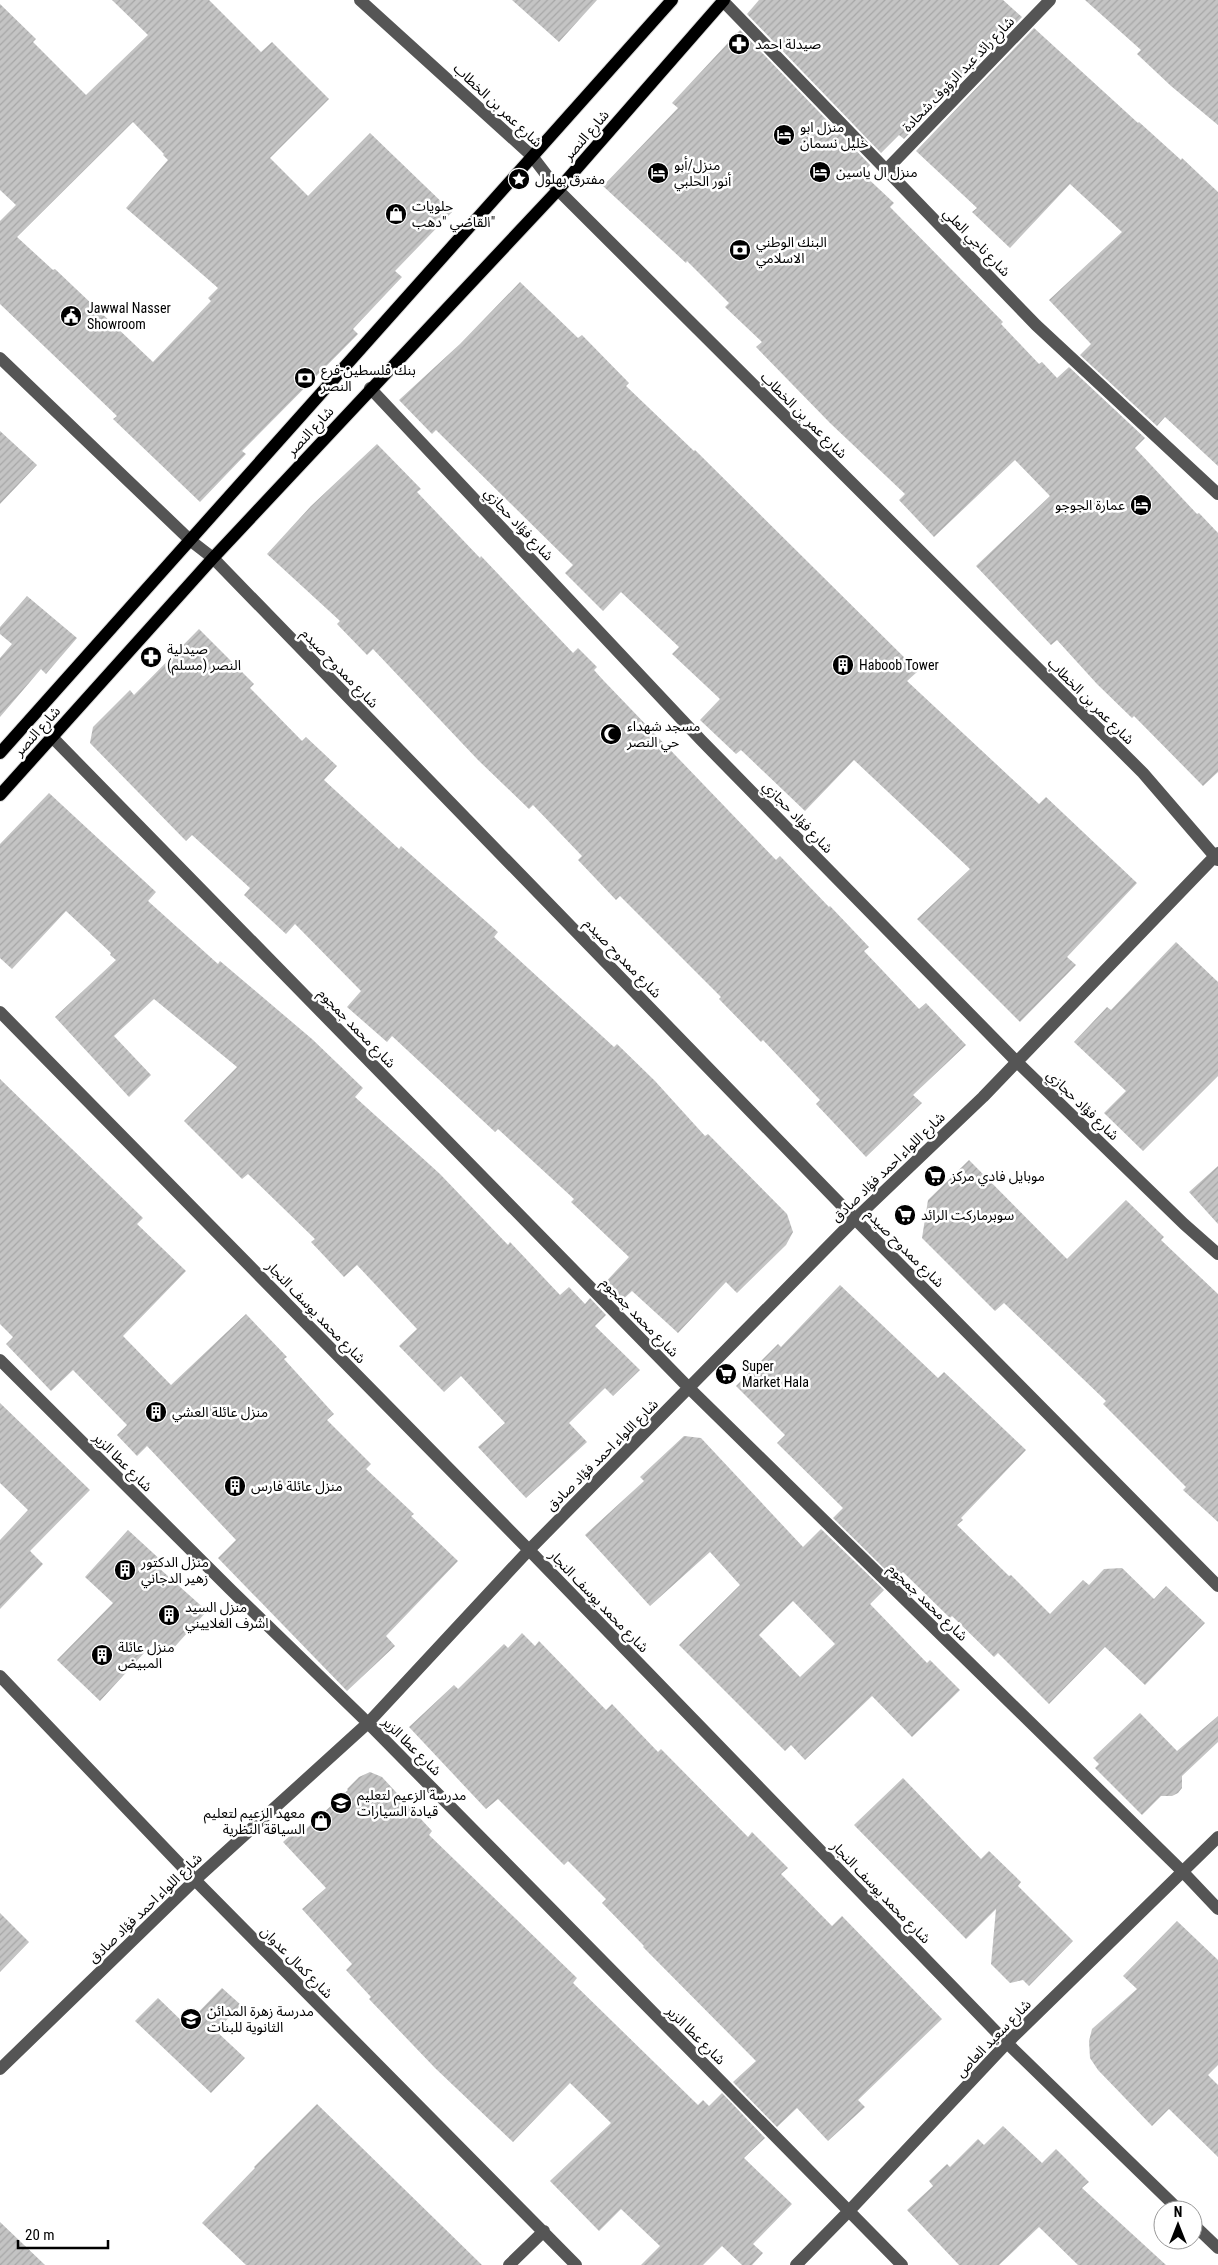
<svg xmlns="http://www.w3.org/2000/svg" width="1218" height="2265" font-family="'Roboto Condensed','Noto Sans Arabic',sans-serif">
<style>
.building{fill:url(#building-hatch);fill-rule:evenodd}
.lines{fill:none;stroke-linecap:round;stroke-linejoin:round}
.major-casing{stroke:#dbdbdb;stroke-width:14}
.minor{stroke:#555;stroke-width:12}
.major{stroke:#000;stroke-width:12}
.labels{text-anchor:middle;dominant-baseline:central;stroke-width:5;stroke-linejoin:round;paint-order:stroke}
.poi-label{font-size:14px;fill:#000;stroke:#fff;text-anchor:start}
.street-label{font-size:14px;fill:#000;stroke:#fff}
</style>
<defs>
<pattern id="building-hatch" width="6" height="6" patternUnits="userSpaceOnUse" patternTransform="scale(1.25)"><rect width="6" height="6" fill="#c4c4c4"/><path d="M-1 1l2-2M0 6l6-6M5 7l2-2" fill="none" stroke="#a7a7a7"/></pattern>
</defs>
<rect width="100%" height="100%" fill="#fff"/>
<path class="building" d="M 112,0 L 209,0 L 261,52 L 272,42 L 329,99 L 270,158 L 308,196 L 370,133 L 452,212 L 395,271 L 402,277 L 353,329 L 358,334 L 242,451 L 246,454 L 200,502 L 113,419 L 117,416 L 0,304 L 0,221 L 16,205 L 0,190 L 0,4 L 36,39 L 33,42 L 86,95 L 148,35 ZM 133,122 L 164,154 L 163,155 L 168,160 L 126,208 L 218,288 L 208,298 L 211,301 L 153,362 L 55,269 L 53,270 L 17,237 Z
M 512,0 L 597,0 L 559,42 Z
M 759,0 L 1003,0 L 1022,17 L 904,139 L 899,135 L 881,153 L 747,14 Z
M 1085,0 L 1218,0 L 1218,125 L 1171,86 L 1137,54 L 1141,50 Z
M 1034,28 L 1138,123 L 1139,122 L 1181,160 L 1182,158 L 1218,192 L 1218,466 L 1165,417 L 1157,426 L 1080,355 L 1091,344 L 1049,300 L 1122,232 L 1070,184 L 1010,248 L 972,212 L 977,208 L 916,151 Z
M 740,30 L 870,165 L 862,173 L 894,203 L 890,207 L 1003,322 L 1001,324 L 1039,364 L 1042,362 L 1057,378 L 1069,367 L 1145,438 L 1135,448 L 1197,514 L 1199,513 L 1218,533 L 1218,772 L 1203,786 L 1134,716 L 1132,718 L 1097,684 L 1057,640 L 1051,645 L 976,566 L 1050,496 L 1015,460 L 934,537 L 899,500 L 905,494 L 830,423 L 756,347 L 762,342 L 725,307 L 729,303 L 687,261 L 686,263 L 603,186 L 678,108 L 672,103 Z
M 520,282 L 578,338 L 582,335 L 629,383 L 626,386 L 694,451 L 695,450 L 918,671 L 907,681 L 1039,804 L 1046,797 L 1137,883 L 1067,957 L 1076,965 L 1020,1022 L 917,919 L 970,869 L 854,760 L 805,811 L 741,750 L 736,754 L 700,720 L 720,699 L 672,654 L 679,647 L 621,592 L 603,611 L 565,573 L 573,565 L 436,430 L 432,434 L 399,400 L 460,344 Z
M 0,431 L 37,465 L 0,504 Z
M 377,444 L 421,489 L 417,492 L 480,558 L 481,556 L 573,653 L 578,648 L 597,667 L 594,670 L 603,680 L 776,860 L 780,856 L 829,907 L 830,906 L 869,947 L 864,951 L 919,1009 L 926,1003 L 966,1045 L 913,1095 L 922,1103 L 866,1157 L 816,1104 L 820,1100 L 763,1040 L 761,1042 L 719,999 L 721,997 L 620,896 L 616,900 L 578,860 L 582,856 L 533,805 L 529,809 L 478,760 L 373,649 L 367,655 L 337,624 L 340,621 L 267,554 L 311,506 Z
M 27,596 L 77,638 L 46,674 L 41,669 L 0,717 L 0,658 L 12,644 L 0,634 L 0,627 Z
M 199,629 L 254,684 L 250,688 L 302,741 L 306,737 L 337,766 L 324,780 L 399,849 L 401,846 L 498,932 L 494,937 L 614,1047 L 617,1044 L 655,1081 L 705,1136 L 708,1134 L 787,1214 L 793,1232 L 786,1245 L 737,1293 L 726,1282 L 678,1333 L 632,1291 L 618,1304 L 601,1287 L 629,1257 L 571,1202 L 574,1199 L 498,1129 L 495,1132 L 392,1036 L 387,1042 L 347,1007 L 361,991 L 295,924 L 286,934 L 244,895 L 250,888 L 192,835 L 186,841 L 90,743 L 93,727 L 130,690 L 134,695 Z
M 49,793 L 156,892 L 148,901 L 218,964 L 220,961 L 312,1039 L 363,1088 L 355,1097 L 440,1174 L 508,1245 L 510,1242 L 560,1295 L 569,1287 L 585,1304 L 590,1298 L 606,1315 L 595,1326 L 640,1370 L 613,1396 L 605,1388 L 569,1423 L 587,1442 L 526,1498 L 478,1447 L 505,1423 L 461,1376 L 444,1392 L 399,1346 L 417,1329 L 357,1265 L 344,1277 L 311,1242 L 315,1239 L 248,1174 L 242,1179 L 184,1121 L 237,1067 L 154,999 L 114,1036 L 151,1075 L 129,1097 L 55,1017 L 116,960 L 110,955 L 111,953 L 66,911 L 12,969 L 0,958 L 0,844 Z
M 1176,942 L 1218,982 L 1218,1076 L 1143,1151 L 1104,1113 L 1126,1091 L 1074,1042 L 1107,1007 L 1111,1010 Z
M 0,1079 L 143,1218 L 137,1224 L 186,1271 L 123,1336 L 171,1385 L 246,1314 L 287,1357 L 284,1359 L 334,1414 L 327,1420 L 371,1464 L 366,1469 L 414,1514 L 411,1516 L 458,1561 L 386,1636 L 395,1646 L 347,1691 L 218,1558 L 236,1540 L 147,1446 L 137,1456 L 117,1435 L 127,1425 L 73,1370 L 51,1391 L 6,1344 L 13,1337 L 0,1324 Z
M 969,1160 L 1067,1259 L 1126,1200 L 1164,1237 L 1161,1240 L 1218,1294 L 1218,1522 L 1183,1490 L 1186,1487 L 1103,1404 L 1106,1401 L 1004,1303 L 995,1311 L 922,1238 L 928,1200 Z
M 1218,1166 L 1218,1224 L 1189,1192 Z
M 840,1285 L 938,1378 L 944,1372 L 1026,1450 L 961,1518 L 963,1520 L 957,1525 L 1009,1576 L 1011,1575 L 1050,1614 L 1083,1580 L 1089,1585 L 1104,1569 L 1122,1568 L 1154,1599 L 1166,1586 L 1205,1623 L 1145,1685 L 1105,1647 L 1049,1704 L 998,1653 L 994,1657 L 952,1616 L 950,1618 L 903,1572 L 895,1579 L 833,1518 L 843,1508 L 777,1443 L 785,1435 L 736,1386 L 778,1344 L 781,1347 Z
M 0,1403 L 90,1490 L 30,1551 L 43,1564 L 0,1609 L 0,1540 L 28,1510 L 0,1483 Z
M 684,1436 L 701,1438 L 803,1547 L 821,1529 L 884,1590 L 870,1604 L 927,1663 L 930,1660 L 960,1690 L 912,1737 L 872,1696 L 805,1760 L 791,1745 L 785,1751 L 679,1645 L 740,1585 L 710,1552 L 650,1606 L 585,1535 L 644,1481 L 640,1477 ZM 793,1601 L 835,1644 L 800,1677 L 759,1635 Z
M 128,1530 L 165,1564 L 160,1569 L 207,1611 L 169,1653 L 155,1641 L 100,1701 L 57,1660 L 113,1603 L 85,1577 Z
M 522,1633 L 535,1646 L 539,1641 L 606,1710 L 612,1704 L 658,1752 L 661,1749 L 748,1837 L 752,1832 L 788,1868 L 781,1874 L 832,1926 L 842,1916 L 942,2019 L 858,2100 L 865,2107 L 828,2141 L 797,2108 L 777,2127 L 733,2082 L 756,2061 L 643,1947 L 644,1946 L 602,1903 L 606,1899 L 568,1861 L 564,1865 L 498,1799 L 486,1809 L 409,1727 L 454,1685 L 458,1689 L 504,1644 L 508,1648 Z
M 1140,1713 L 1177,1751 L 1218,1716 L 1218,1742 L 1182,1776 L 1182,1788 L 1178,1793 L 1172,1796 L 1161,1796 L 1142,1815 L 1095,1768 L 1099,1764 L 1093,1758 Z
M 370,1772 L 382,1777 L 432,1831 L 429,1835 L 577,1978 L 573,1983 L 698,2105 L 703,2100 L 709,2106 L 722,2093 L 765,2138 L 744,2158 L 792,2204 L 753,2244 L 763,2253 L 752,2265 L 742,2265 L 722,2246 L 703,2265 L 641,2265 L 660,2246 L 621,2209 L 599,2231 L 550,2181 L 611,2123 L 570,2083 L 513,2142 L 435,2068 L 369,1999 L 371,1997 L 346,1970 L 352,1964 L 302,1909 L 326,1888 L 283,1842 L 302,1825 L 306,1829 L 348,1790 L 347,1789 L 359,1777 Z
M 903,1778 L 981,1859 L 989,1851 L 1021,1882 L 1018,1886 L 1073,1941 L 1029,1986 L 1023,1980 L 1010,1983 L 991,1964 L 996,1909 L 966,1939 L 854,1825 Z
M 0,1913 L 29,1942 L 0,1972 Z
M 1177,1921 L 1218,1960 L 1218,2065 L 1208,2075 L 1218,2085 L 1218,2157 L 1169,2109 L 1152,2126 L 1098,2070 L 1090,2058 L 1089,2041 L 1092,2029 L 1137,1989 L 1123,1976 Z
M 222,1988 L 241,2005 L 216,2031 L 245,2058 L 211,2093 L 135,2021 L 158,1998 L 186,2025 Z
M 317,2104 L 482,2265 L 246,2265 L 202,2223 L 255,2168 L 254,2167 Z
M 1003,2126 L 1042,2163 L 1056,2149 L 1089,2182 L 1082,2188 L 1166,2265 L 1078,2265 L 1039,2227 L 999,2265 L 959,2265 L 907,2210 L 933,2186 L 929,2181 L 947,2164 L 950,2167 L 978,2139 L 984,2145 Z
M 0,2222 L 45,2265 L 0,2265 Z"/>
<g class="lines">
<g class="major-casing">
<path id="major" d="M 0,753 L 672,0
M 0,795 L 213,558 L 558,190 L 724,0"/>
</g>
<path class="minor" d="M 360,0 L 532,156 L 558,190 L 1143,773 L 1218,860
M 723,1 L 1036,325 L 1218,494
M 887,169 L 1050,0
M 0,358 L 191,541 L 213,558 L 855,1219 L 1218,1586
M 370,388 L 701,740 L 1016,1061 L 1184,1224 L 1218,1254
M 52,737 L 689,1388 L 1183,1872 L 1218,1909
M 0,1012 L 529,1550 L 1007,2043 L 1179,2210
M 0,1360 L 231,1590 L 368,1723 L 902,2265
M 0,1676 L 195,1880 L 576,2265
M 0,2069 L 195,1880 L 368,1723 L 529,1550 L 855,1219 L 983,1097 L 1218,853
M 1193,2224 L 1218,2248
M 509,2265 L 544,2231
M 796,2265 L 849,2211 L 1007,2043 L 1218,1837"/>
<use href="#major" class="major"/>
</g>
<defs>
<g id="pharmacy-disc" transform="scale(1.125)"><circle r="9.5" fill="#000" stroke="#fff"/><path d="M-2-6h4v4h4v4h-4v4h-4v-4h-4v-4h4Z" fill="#fff"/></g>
<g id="hotel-disc" transform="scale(1.125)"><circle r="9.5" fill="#000" stroke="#fff"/><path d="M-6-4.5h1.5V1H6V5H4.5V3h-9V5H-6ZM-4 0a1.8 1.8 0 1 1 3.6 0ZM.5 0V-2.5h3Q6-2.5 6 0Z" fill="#fff"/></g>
<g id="sight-disc" transform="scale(1.125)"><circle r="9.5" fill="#000" stroke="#fff"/><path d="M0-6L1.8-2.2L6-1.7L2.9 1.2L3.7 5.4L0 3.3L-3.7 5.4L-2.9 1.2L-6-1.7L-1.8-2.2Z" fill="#fff"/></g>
<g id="shop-disc" transform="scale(1.125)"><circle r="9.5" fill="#000" stroke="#fff"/><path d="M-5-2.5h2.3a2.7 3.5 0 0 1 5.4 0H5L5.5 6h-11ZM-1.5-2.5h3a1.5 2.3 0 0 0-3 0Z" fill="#fff"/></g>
<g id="bank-disc" transform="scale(1.125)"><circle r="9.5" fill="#000" stroke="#fff"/><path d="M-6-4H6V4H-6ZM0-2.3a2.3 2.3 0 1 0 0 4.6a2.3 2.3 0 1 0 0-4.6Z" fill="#fff"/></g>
<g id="civic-disc" transform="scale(1.125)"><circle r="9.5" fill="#000" stroke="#fff"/><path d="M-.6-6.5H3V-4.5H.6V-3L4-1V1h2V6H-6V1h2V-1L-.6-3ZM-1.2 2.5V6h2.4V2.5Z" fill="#fff"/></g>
<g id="building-disc" transform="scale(1.125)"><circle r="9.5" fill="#000" stroke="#fff"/><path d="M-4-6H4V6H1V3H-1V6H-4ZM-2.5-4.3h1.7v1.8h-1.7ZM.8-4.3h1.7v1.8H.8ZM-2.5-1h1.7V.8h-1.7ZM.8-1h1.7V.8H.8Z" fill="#fff"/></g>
<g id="mosque-disc" transform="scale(1.125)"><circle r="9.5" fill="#000" stroke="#fff"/><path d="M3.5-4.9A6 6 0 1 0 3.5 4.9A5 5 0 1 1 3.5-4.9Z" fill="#fff"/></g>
<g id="supermarket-disc" transform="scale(1.125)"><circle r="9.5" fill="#000" stroke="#fff"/><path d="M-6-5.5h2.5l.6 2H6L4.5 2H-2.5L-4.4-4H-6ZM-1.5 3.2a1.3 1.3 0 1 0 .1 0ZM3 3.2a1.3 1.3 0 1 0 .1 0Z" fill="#fff"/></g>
<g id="school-disc" transform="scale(1.125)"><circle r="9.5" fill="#000" stroke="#fff"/><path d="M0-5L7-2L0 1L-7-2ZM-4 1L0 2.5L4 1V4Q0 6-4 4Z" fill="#fff"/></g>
</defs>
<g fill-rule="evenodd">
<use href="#pharmacy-disc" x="739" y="44"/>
<use href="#hotel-disc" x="784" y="135"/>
<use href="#hotel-disc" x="820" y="172"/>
<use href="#hotel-disc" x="658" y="173"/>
<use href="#sight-disc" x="519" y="179"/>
<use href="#shop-disc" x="396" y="214"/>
<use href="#bank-disc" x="740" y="250"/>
<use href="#civic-disc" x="71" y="316"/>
<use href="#bank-disc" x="305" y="378"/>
<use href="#hotel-disc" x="1141" y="505"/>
<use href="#pharmacy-disc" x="151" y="657"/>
<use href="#building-disc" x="843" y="665"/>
<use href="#mosque-disc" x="611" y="734"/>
<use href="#supermarket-disc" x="935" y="1176"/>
<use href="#supermarket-disc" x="905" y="1215"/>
<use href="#supermarket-disc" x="726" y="1374"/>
<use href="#building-disc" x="156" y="1412"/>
<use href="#building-disc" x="235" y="1486"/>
<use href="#building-disc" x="125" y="1570"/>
<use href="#building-disc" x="169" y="1615"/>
<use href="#building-disc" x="102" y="1655"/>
<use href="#school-disc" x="341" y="1803"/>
<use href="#shop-disc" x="321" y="1821"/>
<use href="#school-disc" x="191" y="2019"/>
</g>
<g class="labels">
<g class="poi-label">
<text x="755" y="44">صيدلة احمد</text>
<text x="800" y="127">منزل ابو<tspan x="800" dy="16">خليل نسمان</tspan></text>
<text x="674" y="165">منزل/أبو<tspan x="674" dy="16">أنور الحلبي</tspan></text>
<text x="836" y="172">منزل ال ياسين</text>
<text x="535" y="179">مفترق بهلول</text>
<text x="412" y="206">حلويات<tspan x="412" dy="16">القاضي "دهب"</tspan></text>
<text x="756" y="242">البنك الوطني<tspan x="756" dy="16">الاسلامي</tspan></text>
<text x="87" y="308">Jawwal Nasser<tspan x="87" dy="16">Showroom</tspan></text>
<text x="321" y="370">بنك فلسطين-فرع<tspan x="321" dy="16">النصر</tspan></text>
<text x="1125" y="505" text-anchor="end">عمارة الجوجو</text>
<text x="167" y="649">صيدلية<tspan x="167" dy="16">النصر (مسلم)</tspan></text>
<text x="859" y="665">Haboob Tower</text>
<text x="627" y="726">مسجد شهداء<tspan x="627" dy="16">حي النصر</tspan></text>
<text x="951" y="1176">موبايل فادي مركز</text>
<text x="921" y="1215">سوبرماركت الرائد</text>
<text x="742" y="1366">Super<tspan x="742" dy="16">Market Hala</tspan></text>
<text x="172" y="1412">منزل عائلة العشي</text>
<text x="251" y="1486">منزل عائلة فارس</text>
<text x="141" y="1562">منزل الدكتور<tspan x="141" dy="16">زهير الدجاني</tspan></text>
<text x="185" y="1607">منزل السيد<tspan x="185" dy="16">اشرف الغلاييني</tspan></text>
<text x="118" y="1647">منزل عائلة<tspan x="118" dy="16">المبيض</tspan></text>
<text x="357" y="1795">مدرسة الزعيم لتعليم<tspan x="357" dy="16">قيادة السيارات</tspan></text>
<text x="305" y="1813" text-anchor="end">معهد الزعيم لتعليم<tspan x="305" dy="16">السياقة النظرية</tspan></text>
<text x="207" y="2011">مدرسة زهرة المدائن<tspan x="207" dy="16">الثانوية للبنات</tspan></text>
</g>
<g class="street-label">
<text transform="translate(958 74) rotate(-46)">شارع رائد عبد الرؤوف شحادة</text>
<text transform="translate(498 105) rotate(43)">شارع عمر بن الخطاب</text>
<text transform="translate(586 135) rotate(-49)">شارع النصر</text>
<text transform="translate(977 242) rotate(46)">شارع ناجي العلي</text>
<text transform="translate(804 415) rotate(45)">شارع عمر بن الخطاب</text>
<text transform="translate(310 431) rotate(-47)">شارع النصر</text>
<text transform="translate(519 524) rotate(47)">شارع فؤاد حجازي</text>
<text transform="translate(340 668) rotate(46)">شارع ممدوح صيدم</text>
<text transform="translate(1091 701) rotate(45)">شارع عمر بن الخطاب</text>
<text transform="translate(37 731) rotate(-48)">شارع النصر</text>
<text transform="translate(798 817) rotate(46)">شارع فؤاد حجازي</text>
<text transform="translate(623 958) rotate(46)">شارع ممدوح صيدم</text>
<text transform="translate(357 1028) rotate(46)">شارع محمد جمجوم</text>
<text transform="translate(1083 1105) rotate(44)">شارع فؤاد حجازي</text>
<text transform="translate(888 1167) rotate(-44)">شارع اللواء احمد فؤاد صادق</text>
<text transform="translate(905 1248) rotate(45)">شارع ممدوح صيدم</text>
<text transform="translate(316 1312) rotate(46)">شارع محمد يوسف النجار</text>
<text transform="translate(640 1317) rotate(46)">شارع محمد جمجوم</text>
<text transform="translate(602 1455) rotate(-45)">شارع اللواء احمد فؤاد صادق</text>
<text transform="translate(123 1462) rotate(45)">شارع عطا الزير</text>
<text transform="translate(599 1601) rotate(46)">شارع محمد يوسف النجار</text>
<text transform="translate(928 1602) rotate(44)">شارع محمد جمجوم</text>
<text transform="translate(412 1746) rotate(45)">شارع عطا الزير</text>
<text transform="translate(881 1892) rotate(46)">شارع محمد يوسف النجار</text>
<text transform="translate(145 1908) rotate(-44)">شارع اللواء احمد فؤاد صادق</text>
<text transform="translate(297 1962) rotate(45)">شارع كمال عدوان</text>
<text transform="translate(696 2035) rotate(45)">شارع عطا الزير</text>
<text transform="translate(993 2038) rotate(-46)">شارع سعيد العاص</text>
</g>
</g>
<g transform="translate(1178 2225)"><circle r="24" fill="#ffffff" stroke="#999999"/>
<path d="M0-4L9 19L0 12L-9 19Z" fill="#000000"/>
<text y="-8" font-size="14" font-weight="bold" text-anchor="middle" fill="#000000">N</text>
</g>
<path d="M18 2240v8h90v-8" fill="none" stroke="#000000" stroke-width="2.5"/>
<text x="25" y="2240" font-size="15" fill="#000000" stroke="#ffffff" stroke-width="4" paint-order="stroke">20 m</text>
</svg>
